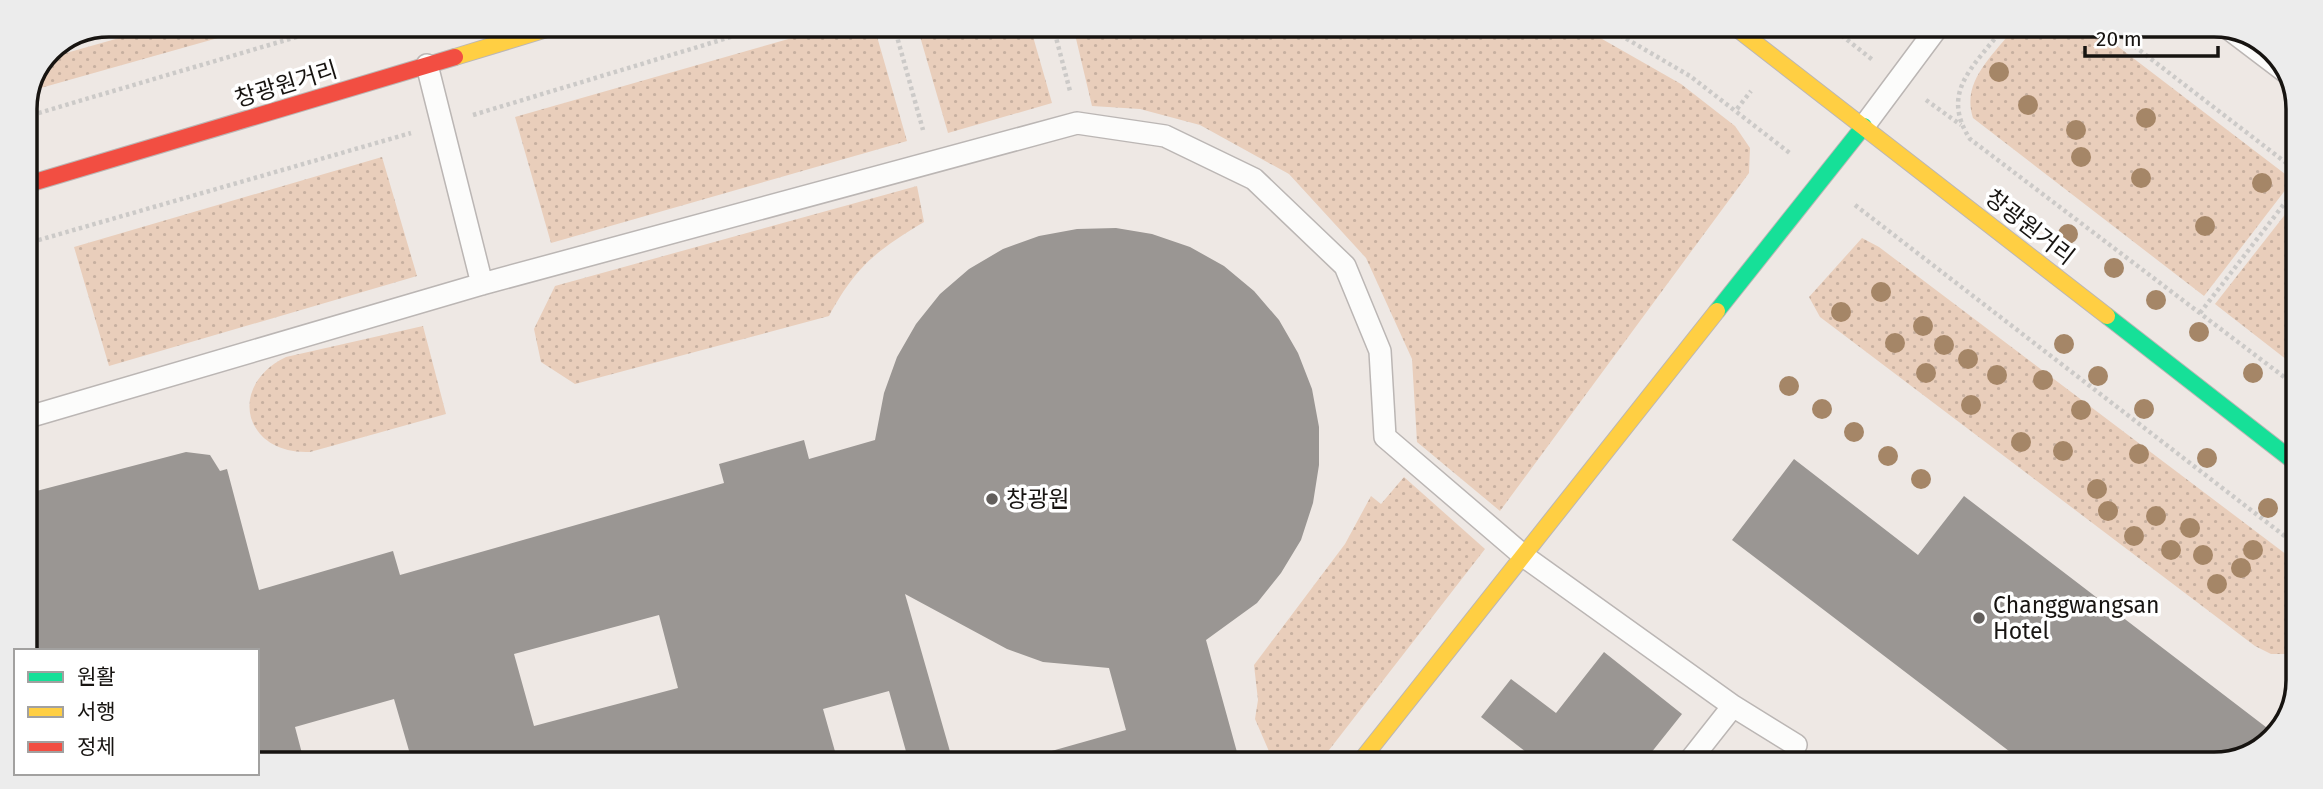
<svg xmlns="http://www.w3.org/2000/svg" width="2323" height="789" font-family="'Fira Sans','Noto Sans KR',sans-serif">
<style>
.grass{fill:url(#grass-dots)}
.building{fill:#9a9693;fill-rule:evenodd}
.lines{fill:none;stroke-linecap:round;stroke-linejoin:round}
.lane-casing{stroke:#bbb6b4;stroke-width:24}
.fast-casing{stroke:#bbb6b4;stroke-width:18}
.slow-casing{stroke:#bbb6b4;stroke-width:18}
.jam-casing{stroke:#bbb6b4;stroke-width:18}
.path{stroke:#cccac8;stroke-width:4.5;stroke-dasharray:3.5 3.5;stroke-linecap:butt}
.lane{stroke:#fcfcfb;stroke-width:21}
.fast{stroke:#16e098;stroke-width:16}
.slow{stroke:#ffcf43;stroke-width:16}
.jam{stroke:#f24e42;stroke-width:16}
.tree{fill:#a58667}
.poi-dot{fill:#625e5b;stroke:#fff;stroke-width:2.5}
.labels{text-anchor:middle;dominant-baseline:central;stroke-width:7;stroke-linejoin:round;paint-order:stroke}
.street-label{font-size:23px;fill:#171411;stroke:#fff}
.poi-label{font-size:23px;fill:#171411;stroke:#fff;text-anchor:start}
.rim{fill:none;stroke:#171411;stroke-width:3.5}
</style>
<defs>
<pattern id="grass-dots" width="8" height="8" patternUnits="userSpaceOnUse" patternTransform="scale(1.75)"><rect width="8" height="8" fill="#e9cebb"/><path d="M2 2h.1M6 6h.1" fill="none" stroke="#c7b0a0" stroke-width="1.8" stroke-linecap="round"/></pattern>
</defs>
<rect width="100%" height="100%" fill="#eee8e4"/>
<path class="grass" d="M 165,25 L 264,25 L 30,91 L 45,59 Z
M 834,26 L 874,26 L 907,141 L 551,243 L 515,117 Z
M 917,26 L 1030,26 L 1052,103 L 948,133 Z
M 1073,26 L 1581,27 L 1681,84 L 1735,126 L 1750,148 L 1749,173 L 1500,511 L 1417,442 L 1412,359 L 1366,258 L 1289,174 L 1200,125 L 1140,109 L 1092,106 Z
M 2014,28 L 2095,29 L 2293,180 L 2204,296 L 1973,118 C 1961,81 1993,56 2014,28 Z
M 382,157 L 417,276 L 109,366 L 74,247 Z
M 917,186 L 924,222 C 876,251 856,266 829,316 L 575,384 L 541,362 L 534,329 L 555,286 Z
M 2298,198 L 2296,367 L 2215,304 Z
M 1862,238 L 1879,247 L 2295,561 L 2295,654 L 2271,654 L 2255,646 L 1820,317 L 1809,297 Z
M 423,326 L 446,414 L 310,452 C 244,455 226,386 286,357 Z
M 1404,477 L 1485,549 L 1319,763 L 1274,763 L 1255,719 L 1258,700 L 1254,665 L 1345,544 L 1371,496 L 1381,504 Z"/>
<path class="building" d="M 1116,228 L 1152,234 L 1190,247 L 1224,266 L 1254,291 L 1279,320 L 1298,353 L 1312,389 L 1319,427 L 1319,465 L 1313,503 L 1301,540 L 1281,573 L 1257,603 L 1206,640 L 1240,763 L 1049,762 L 1048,752 L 1126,730 L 1109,668 L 1043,662 L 1007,649 L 905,594 L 953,762 L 909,762 L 889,691 L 823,709 L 838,762 L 412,761 L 394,699 L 295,727 L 304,761 L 257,761 L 257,651 L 25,651 L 25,494 L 186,452 L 210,455 L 220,471 L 227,469 L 259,590 L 393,551 L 400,575 L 724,483 L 719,464 L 804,440 L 809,459 L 875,440 L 884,393 L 897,357 L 916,324 L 940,294 L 969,269 L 1003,249 L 1039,236 L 1077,229 ZM 659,615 L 678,688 L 534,726 L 514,654 Z
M 1794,459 L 1918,555 L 1964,496 L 2275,734 L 2265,747 L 2215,764 L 2026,764 L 1732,540 Z
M 1604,652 L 1682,714 L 1643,763 L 1540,763 L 1481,717 L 1511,679 L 1556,713 Z"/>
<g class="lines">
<g class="lane-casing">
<path id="lane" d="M 2229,29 L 2287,73
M 427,65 L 482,284
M 1864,126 L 1937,28
M 25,418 L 482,284 L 1077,123 L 1165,136 L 1254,179 L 1345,266 L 1380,351 L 1385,437 L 1525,557 L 1733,706 L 1688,763
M 1733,706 L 1796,745"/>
</g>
<g class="fast-casing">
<path id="fast" d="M 1717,311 L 1864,126
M 2107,316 L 2296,463"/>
</g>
<g class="slow-casing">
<path id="slow" d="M 1736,28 L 2107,316
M 455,57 L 560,25
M 1359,763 L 1717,311"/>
</g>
<g class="jam-casing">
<path id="jam" d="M 25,185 L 455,57"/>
</g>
<path class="path" d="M 894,26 L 923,130
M 1053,26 L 1070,91
M 1608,28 L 1690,76 L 1791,154
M 1833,28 L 1836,31 L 1858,28
M 2003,28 C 1975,66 1939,91 1970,139 L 2296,386
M 2112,29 L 2298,172
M 1836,31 L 1874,61
M 1926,100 L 1961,125
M 1737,109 L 1751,91
M 473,115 L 767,26
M 25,117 L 337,25
M 1855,205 L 2295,544
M 25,244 L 411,133
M 2200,313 L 2298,186"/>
<use href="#lane" class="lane"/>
<use href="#fast" class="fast"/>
<use href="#slow" class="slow"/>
<use href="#jam" class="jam"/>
</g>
<g class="tree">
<circle cx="1999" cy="72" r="10"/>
<circle cx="2028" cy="105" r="10"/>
<circle cx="2146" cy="118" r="10"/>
<circle cx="2076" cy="130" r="10"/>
<circle cx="2081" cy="157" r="10"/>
<circle cx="2141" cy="178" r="10"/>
<circle cx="2262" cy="183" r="10"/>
<circle cx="2205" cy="226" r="10"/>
<circle cx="2068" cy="234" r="10"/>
<circle cx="2114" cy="268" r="10"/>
<circle cx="1881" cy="292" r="10"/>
<circle cx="2156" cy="300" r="10"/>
<circle cx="1841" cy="312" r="10"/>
<circle cx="1923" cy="326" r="10"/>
<circle cx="2199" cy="332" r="10"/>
<circle cx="1895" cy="343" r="10"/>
<circle cx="2064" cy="344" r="10"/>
<circle cx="1944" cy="345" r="10"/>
<circle cx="1968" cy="359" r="10"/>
<circle cx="1926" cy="373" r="10"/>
<circle cx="2253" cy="373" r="10"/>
<circle cx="1997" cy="375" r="10"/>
<circle cx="2098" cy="376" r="10"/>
<circle cx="2043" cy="380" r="10"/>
<circle cx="1789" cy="386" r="10"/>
<circle cx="1971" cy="405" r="10"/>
<circle cx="1822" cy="409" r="10"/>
<circle cx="2144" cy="409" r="10"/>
<circle cx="2081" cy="410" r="10"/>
<circle cx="1854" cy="432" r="10"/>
<circle cx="2021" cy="442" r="10"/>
<circle cx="2063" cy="451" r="10"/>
<circle cx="2139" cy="454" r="10"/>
<circle cx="1888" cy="456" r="10"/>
<circle cx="2207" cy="458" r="10"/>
<circle cx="1921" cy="479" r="10"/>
<circle cx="2097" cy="489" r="10"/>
<circle cx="2268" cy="508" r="10"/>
<circle cx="2108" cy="511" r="10"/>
<circle cx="2156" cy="516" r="10"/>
<circle cx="2190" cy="528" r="10"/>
<circle cx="2134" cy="536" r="10"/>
<circle cx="2171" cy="550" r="10"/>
<circle cx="2253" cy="550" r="10"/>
<circle cx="2203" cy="555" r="10"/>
<circle cx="2241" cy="568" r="10"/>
<circle cx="2217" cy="584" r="10"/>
</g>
<g class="poi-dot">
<circle cx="992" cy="499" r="7"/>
<circle cx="1979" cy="618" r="7"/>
</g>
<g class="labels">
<g class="street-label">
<text transform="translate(286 84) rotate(-17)">창광원거리</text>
<text transform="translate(2030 227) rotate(38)">창광원거리</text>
</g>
<g class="poi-label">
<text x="1006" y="499">창광원</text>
<text x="1993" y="605">Changgwangsan<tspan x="1993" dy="26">Hotel</tspan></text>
</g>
</g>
<path d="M0 0H2323V789H0ZM109 37H2214A72 72 0 0 1 2286 109V680A72 72 0 0 1 2214 752H109A72 72 0 0 1 37 680V109A72 72 0 0 1 109 37Z" fill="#ececec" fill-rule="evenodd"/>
<path class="rim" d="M109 37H2214A72 72 0 0 1 2286 109V680A72 72 0 0 1 2214 752H109A72 72 0 0 1 37 680V109A72 72 0 0 1 109 37Z"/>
<rect x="14" y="649" width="245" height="126" fill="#ffffff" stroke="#a2a1a0" stroke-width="2"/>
<rect x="28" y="672" width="35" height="10" fill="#16e098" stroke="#a2a1a0" stroke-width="2"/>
<text x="77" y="684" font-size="21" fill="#171411">원활</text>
<rect x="28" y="707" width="35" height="10" fill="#ffcf43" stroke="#a2a1a0" stroke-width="2"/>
<text x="77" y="719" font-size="21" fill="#171411">서행</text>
<rect x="28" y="742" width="35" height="10" fill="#f24e42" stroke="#a2a1a0" stroke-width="2"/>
<text x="77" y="754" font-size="21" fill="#171411">정체</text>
<path d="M2085 46v10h133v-10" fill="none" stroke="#171411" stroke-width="3.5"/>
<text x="2096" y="46" font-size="21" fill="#171411" stroke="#ffffff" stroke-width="5" paint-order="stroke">20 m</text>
</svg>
